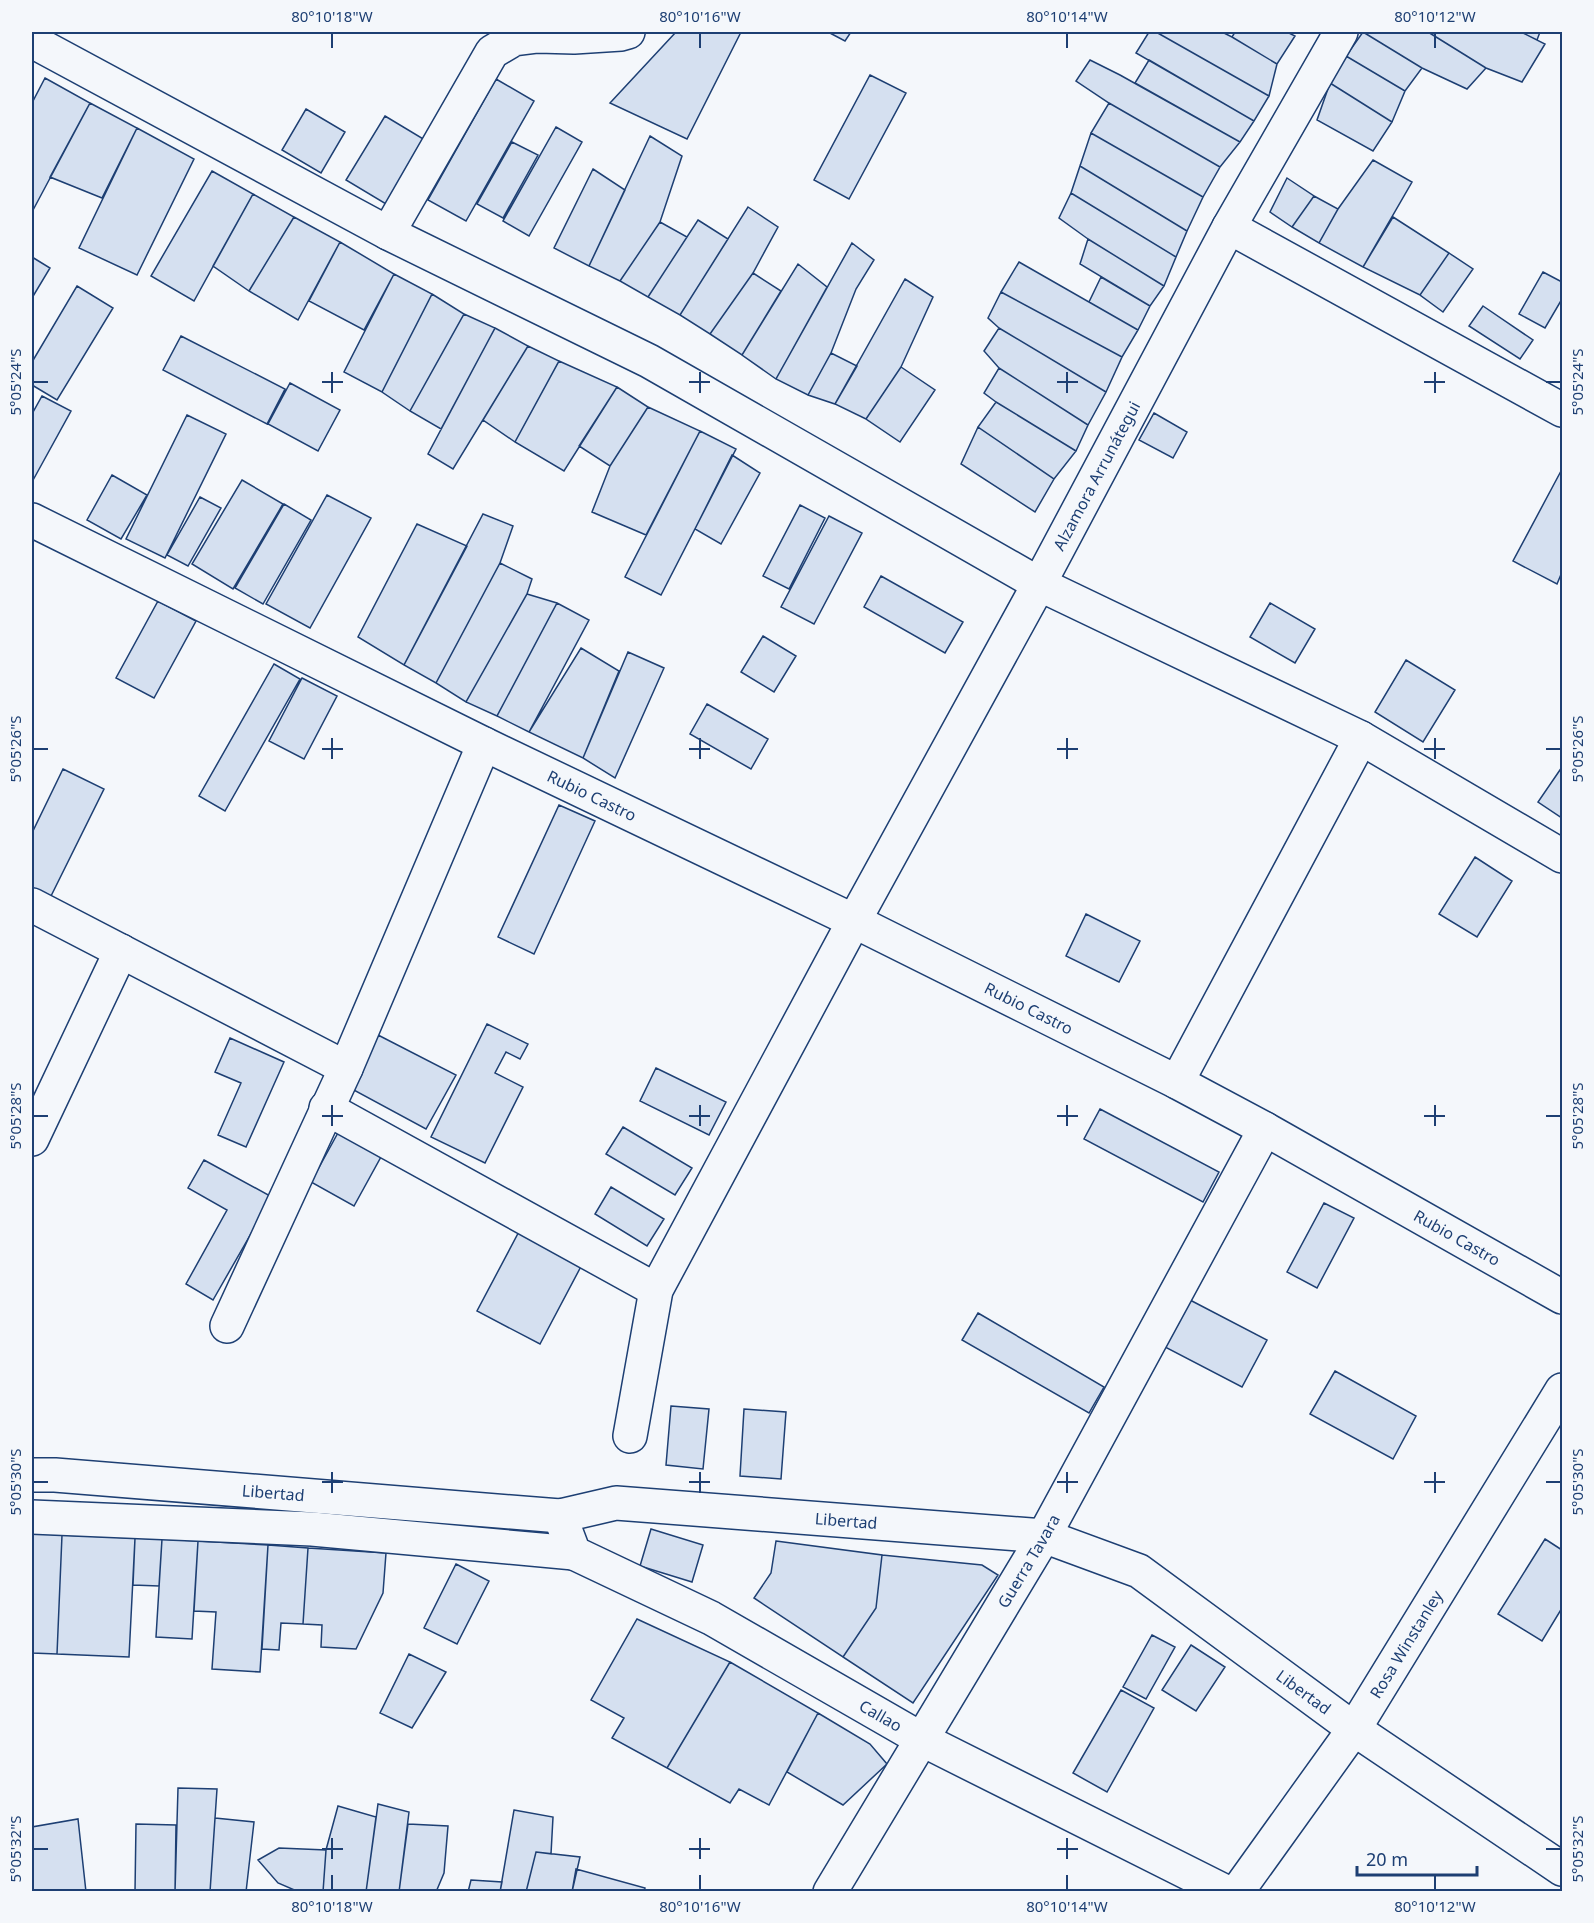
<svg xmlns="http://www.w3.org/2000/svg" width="1594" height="1923" font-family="'Noto Sans',sans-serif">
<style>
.building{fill:#d5e0f0;stroke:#1d3f73;stroke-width:1.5}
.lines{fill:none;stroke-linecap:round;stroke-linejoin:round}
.minor-casing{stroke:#1d3f73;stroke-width:36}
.minor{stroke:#f4f7fb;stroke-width:33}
.ticks{fill:none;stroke:#1d3f73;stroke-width:2}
.labels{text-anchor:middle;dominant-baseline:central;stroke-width:4.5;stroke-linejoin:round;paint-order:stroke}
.street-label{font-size:16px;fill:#1d3f73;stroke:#f4f7fb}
.neatline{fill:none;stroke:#1d3f73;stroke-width:2}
.ticks-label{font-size:15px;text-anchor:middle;fill:#1d3f73}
</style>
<rect width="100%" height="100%" fill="#f4f7fb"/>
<path class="building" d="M 676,32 L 741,32 L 687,139 L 610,103 Z
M 828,32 L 851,32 L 845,41 Z
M 1149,32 L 1156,32 L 1269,96 L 1254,121 L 1136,53 Z
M 1156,32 L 1222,32 L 1232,37 L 1277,64 L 1269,96 Z
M 1235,32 L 1287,32 L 1295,36 L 1277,64 L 1232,37 Z
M 1363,32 L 1422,68 L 1405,91 L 1346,56 Z
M 1363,32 L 1428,32 L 1486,68 L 1467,89 L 1422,68 Z
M 1428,32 L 1521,32 L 1545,44 L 1522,82 L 1486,68 Z
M 1521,32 L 1540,32 L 1537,40 Z
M 1346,56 L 1405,91 L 1392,122 L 1330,83 Z
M 1090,60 L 1120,75 L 1240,142 L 1220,167 L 1109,103 L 1076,81 Z
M 1149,60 L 1254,121 L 1240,142 L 1135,83 Z
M 870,75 L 906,93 L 849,199 L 814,180 Z
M 45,78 L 90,103 L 32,212 L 32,103 Z
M 496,79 L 534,101 L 466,221 L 428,200 Z
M 1330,83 L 1392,122 L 1373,151 L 1317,120 Z
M 90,103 L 137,128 L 102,198 L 50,177 Z
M 1109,103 L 1220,167 L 1203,197 L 1091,133 Z
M 306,109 L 345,132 L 321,173 L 282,150 Z
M 385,116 L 425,140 L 386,204 L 346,180 Z
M 556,127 L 582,142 L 529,236 L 503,221 Z
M 137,128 L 194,159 L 137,275 L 79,248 Z
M 1091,133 L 1203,197 L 1187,231 L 1080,166 Z
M 650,136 L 682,156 L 660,222 L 620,281 L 589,266 Z
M 512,142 L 538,155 L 503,218 L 477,204 Z
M 1373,160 L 1412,182 L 1363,267 L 1319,243 L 1338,209 Z
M 1080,166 L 1187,231 L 1176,257 L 1071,193 Z
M 593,169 L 625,190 L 589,266 L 554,248 Z
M 212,171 L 253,194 L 194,301 L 151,276 Z
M 1287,178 L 1314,196 L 1292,227 L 1270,212 Z
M 1071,193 L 1176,257 L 1164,286 L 1088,239 L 1059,218 Z
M 253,194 L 294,217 L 249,291 L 213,266 Z
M 1314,196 L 1338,209 L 1319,243 L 1292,227 Z
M 748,207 L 778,227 L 753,273 L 710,334 L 680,315 Z
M 294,217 L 340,242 L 298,320 L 249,291 Z
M 1393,217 L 1449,253 L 1420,295 L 1363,267 Z
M 698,220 L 728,239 L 680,315 L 648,297 Z
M 660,222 L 687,237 L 648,297 L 620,281 Z
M 1088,239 L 1164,286 L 1150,306 L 1080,264 Z
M 340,242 L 394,274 L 364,330 L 309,301 Z
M 852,243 L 874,260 L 856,289 L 831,353 L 808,395 L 776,379 Z
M 1449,253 L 1473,269 L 1443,312 L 1420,295 Z
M 32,257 L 50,268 L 32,298 Z
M 1019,262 L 1138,330 L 1122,357 L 1001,292 Z
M 798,264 L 827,287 L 776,379 L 742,355 Z
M 1543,272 L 1562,282 L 1562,299 L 1545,328 L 1519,314 Z
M 753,273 L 781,291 L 742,355 L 710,334 Z
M 394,274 L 432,294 L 382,392 L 344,372 Z
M 1101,277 L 1150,306 L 1138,330 L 1089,302 Z
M 905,279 L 933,297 L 901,367 L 866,419 L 835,404 Z
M 77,286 L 113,308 L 57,400 L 32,385 L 32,362 Z
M 1001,292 L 1122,357 L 1106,392 L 999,328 L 988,318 Z
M 432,294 L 464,314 L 410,411 L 382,392 Z
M 1483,306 L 1533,340 L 1520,359 L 1469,326 Z
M 464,314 L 495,328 L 441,429 L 410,411 Z
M 495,328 L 528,346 L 453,469 L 428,454 Z
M 999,328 L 1106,392 L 1088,425 L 999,368 L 984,351 Z
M 181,336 L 285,389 L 267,424 L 163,370 Z
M 528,346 L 559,361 L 515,442 L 483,420 Z
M 831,353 L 857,366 L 835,404 L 808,395 Z
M 559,361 L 617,387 L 564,471 L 515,442 Z
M 901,367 L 935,390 L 900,442 L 866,419 Z
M 999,368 L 1088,425 L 1076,451 L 996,402 L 984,393 Z
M 290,383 L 340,410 L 318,451 L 268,424 Z
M 617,387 L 648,407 L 610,466 L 579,446 Z
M 42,396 L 71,411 L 32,482 L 32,414 Z
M 996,402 L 1076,451 L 1054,479 L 978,427 Z
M 648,407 L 700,431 L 646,535 L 592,512 L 610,466 Z
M 1154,413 L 1187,432 L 1173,458 L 1139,440 Z
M 187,415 L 226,434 L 165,558 L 126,539 Z
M 978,427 L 1054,479 L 1035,512 L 961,464 Z
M 700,431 L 736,449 L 661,595 L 625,577 Z
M 732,455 L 760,473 L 721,544 L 695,529 Z
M 1561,471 L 1562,572 L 1557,584 L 1513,561 Z
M 112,475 L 147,495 L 121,539 L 87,520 Z
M 242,480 L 283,504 L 233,589 L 192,564 Z
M 327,495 L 371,518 L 310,628 L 266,604 Z
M 200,497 L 221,508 L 188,566 L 167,555 Z
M 284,504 L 311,520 L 263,604 L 235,588 Z
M 800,505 L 825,518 L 789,589 L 763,576 Z
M 483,514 L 513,526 L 500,563 L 436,683 L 404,665 Z
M 829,516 L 862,533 L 814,624 L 781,607 Z
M 417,524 L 467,546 L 404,665 L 358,637 Z
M 500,563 L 532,579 L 527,594 L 466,702 L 436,683 Z
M 881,576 L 963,622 L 945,653 L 864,607 Z
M 527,594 L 557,603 L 497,716 L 466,702 Z
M 158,601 L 196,621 L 154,698 L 116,678 Z
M 557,603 L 589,620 L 529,732 L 497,716 Z
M 1270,603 L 1315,629 L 1295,663 L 1250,637 Z
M 763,636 L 796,656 L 774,692 L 741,672 Z
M 581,648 L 619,671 L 583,758 L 529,732 Z
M 628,652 L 664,668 L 615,778 L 583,758 Z
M 1406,660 L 1455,690 L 1423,742 L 1375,712 Z
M 274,664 L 300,679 L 225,811 L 199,796 Z
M 302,678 L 337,696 L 304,759 L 269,741 Z
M 707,704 L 768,739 L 751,769 L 690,734 Z
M 1562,767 L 1562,818 L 1538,802 Z
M 63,769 L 104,789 L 50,898 L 32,889 L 32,833 Z
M 559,805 L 595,821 L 534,954 L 498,937 Z
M 1475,857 L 1512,881 L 1477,937 L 1439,914 Z
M 1086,914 L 1140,941 L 1119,982 L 1066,956 Z
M 487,1024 L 528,1044 L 520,1059 L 506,1052 L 495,1073 L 523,1087 L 485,1163 L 431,1137 Z
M 378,1035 L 456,1075 L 426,1129 L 350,1088 Z
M 230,1038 L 284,1062 L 246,1147 L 218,1135 L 241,1083 L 215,1072 Z
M 656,1068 L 726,1102 L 709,1135 L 640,1101 Z
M 1100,1109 L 1219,1172 L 1203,1202 L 1084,1139 Z
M 623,1127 L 692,1168 L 675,1195 L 606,1154 Z
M 339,1131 L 382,1155 L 354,1206 L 311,1182 Z
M 204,1160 L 272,1197 L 213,1300 L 186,1284 L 227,1210 L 188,1188 Z
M 611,1187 L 664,1219 L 647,1246 L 595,1214 Z
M 1324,1203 L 1354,1218 L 1317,1288 L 1287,1272 Z
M 523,1224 L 586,1257 L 540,1344 L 477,1311 Z
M 1190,1300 L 1267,1340 L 1242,1387 L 1165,1347 Z
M 978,1313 L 1104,1387 L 1089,1413 L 962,1340 Z
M 1335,1371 L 1416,1416 L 1393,1459 L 1310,1414 Z
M 671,1406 L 709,1409 L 703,1469 L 666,1465 Z
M 744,1409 L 786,1412 L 781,1479 L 740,1476 Z
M 651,1529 L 703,1545 L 692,1582 L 640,1566 Z
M 32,1533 L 62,1535 L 57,1654 L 32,1653 Z
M 62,1535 L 135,1538 L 129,1657 L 57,1654 Z
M 135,1538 L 162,1539 L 159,1586 L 133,1585 Z
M 162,1539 L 198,1541 L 192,1639 L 156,1637 Z
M 1545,1539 L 1562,1550 L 1562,1608 L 1542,1641 L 1498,1614 Z
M 198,1541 L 268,1545 L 260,1672 L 212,1669 L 216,1612 L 194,1611 Z
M 776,1541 L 882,1555 L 876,1608 L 843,1657 L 754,1598 L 771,1573 Z
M 268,1545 L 308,1548 L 303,1624 L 281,1623 L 279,1650 L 262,1649 Z
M 308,1548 L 386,1553 L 383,1593 L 356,1649 L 321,1647 L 322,1625 L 303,1624 Z
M 882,1555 L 982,1565 L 998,1575 L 913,1703 L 843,1657 L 876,1608 Z
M 456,1564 L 489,1581 L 457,1644 L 424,1628 Z
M 637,1619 L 730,1662 L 667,1768 L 612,1738 L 624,1718 L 591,1700 Z
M 1152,1635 L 1175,1647 L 1146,1699 L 1123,1687 Z
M 1191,1645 L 1225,1667 L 1196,1711 L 1162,1690 Z
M 409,1654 L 446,1672 L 412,1728 L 380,1713 Z
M 730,1662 L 818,1713 L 769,1805 L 739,1789 L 730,1803 L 667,1768 Z
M 1121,1690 L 1154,1708 L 1107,1792 L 1073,1773 Z
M 818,1713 L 870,1744 L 887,1764 L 843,1805 L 787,1772 Z
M 178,1788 L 217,1789 L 210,1892 L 175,1892 Z
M 378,1804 L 409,1812 L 399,1892 L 366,1892 Z
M 338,1806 L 376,1817 L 366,1892 L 323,1892 L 326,1850 Z
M 514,1810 L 553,1817 L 551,1854 L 536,1852 L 526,1892 L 500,1892 Z
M 215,1818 L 254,1822 L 246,1892 L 210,1892 Z
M 78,1819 L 86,1892 L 32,1892 L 32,1827 Z
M 136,1824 L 176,1825 L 175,1892 L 135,1892 Z
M 408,1824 L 448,1826 L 444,1873 L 436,1892 L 399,1892 Z
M 279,1848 L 326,1850 L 323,1892 L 299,1892 L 278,1883 L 258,1860 Z
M 536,1852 L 580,1857 L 572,1892 L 526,1892 Z
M 576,1869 L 645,1888 L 644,1892 L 572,1892 Z
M 471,1880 L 502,1882 L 500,1892 L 468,1892 Z"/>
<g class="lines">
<g class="minor-casing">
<g id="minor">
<path d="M 32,41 L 388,233 L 649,361 L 1039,584 L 1361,738 L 1562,856"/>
<path d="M 1229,227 L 1562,410"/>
<path d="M 388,233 L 492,52 L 514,39 L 538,36 L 574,37 L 621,34 L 628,32"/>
<path id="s1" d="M 32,520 L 484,744 L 854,921 L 1177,1082 L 1265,1129 L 1562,1297"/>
<path d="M 32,905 L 346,1068"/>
<path d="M 1177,1082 L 1361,738"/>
<path d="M 326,1108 L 656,1290"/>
<path d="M 32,1139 L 121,951"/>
<path d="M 227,1326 L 346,1068 L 484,744"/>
<path id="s2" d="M 630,1436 L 656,1290 L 854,921 L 1039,584 L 1229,227 L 1341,32"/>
<path id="s3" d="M 32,1475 L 55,1475 L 560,1516 L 616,1503 L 1044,1536 L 1139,1571 L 1354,1729 L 1562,1869"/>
<path id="s4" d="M 560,1516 L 574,1553 L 711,1618 L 923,1740 L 1226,1892"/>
<path d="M 32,1517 L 312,1529 L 574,1553"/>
<path id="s5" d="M 830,1892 L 1044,1536 L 1265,1129"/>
<path id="s6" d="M 1237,1892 L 1354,1729 L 1562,1390"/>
</g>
</g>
<use href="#minor" class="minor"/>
</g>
<path class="ticks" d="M 332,33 L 332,48M 700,33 L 700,48M 1067,33 L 1067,48M 1435,33 L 1435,48M 332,372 L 332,393M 700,372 L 700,393M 1067,372 L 1067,393M 1435,372 L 1435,393M 33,382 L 48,382M 322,382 L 343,382M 689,382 L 710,382M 1057,382 L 1078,382M 1424,382 L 1445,382M 1546,382 L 1561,382M 332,738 L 332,759M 700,738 L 700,759M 1067,738 L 1067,759M 1435,738 L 1435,759M 33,749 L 48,749M 322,749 L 343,749M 689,749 L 710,749M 1057,749 L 1078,749M 1424,749 L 1445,749M 1546,749 L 1561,749M 332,1105 L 332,1126M 700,1105 L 700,1126M 1067,1105 L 1067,1126M 1435,1105 L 1435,1126M 33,1116 L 48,1116M 322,1116 L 343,1116M 689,1116 L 710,1116M 1057,1116 L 1078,1116M 1424,1116 L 1445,1116M 1546,1116 L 1561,1116M 332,1472 L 332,1493M 700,1472 L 700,1493M 1067,1472 L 1067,1493M 1435,1472 L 1435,1493M 33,1482 L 48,1482M 322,1482 L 343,1482M 689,1482 L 710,1482M 1057,1482 L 1078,1482M 1424,1482 L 1445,1482M 1546,1482 L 1561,1482M 332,1838 L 332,1859M 700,1838 L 700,1859M 1067,1838 L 1067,1859M 33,1849 L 48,1849M 322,1849 L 343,1849M 689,1849 L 710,1849M 1057,1849 L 1078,1849M 1546,1849 L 1561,1849M 332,1875 L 332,1890M 700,1875 L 700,1890M 1067,1875 L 1067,1890M 1435,1875 L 1435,1890"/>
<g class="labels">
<g class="street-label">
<text stroke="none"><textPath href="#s2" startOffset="1074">Alzamora Arrunátegui</textPath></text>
<text stroke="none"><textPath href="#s1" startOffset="624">Rubio Castro</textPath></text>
<text stroke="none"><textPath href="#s1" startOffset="1110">Rubio Castro</textPath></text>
<text stroke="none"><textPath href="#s1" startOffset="1596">Rubio Castro</textPath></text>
<text stroke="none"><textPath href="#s3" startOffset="242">Libertad</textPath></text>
<text stroke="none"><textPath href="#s3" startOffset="818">Libertad</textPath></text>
<text stroke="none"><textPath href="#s5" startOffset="386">Guerra Tavara</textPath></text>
<text stroke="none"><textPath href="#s6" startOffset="300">Rosa Winstanley</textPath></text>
<text stroke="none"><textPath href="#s3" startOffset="1322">Libertad</textPath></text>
<text stroke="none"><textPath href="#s4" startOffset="387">Callao</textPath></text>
</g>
</g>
<rect width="1594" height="1923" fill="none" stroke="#f4f7fb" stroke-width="66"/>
<path d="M1357 1866v9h120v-9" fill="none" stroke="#1d3f73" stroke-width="3"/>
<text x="1366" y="1866" font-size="18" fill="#1d3f73" stroke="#f4f7fb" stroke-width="4.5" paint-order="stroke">20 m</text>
<rect x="33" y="33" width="1528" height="1857" class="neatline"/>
<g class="ticks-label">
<text x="332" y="22">80°10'18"W</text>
<text x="700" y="22">80°10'16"W</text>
<text x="1067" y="22">80°10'14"W</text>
<text x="1435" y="22">80°10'12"W</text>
<text transform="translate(16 382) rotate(-90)" y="5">5°05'24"S</text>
<text transform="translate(1578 382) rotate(-90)" y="5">5°05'24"S</text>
<text transform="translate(16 749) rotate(-90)" y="5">5°05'26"S</text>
<text transform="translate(1578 749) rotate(-90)" y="5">5°05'26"S</text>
<text transform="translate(16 1116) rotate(-90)" y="5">5°05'28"S</text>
<text transform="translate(1578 1116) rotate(-90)" y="5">5°05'28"S</text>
<text transform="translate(16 1482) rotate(-90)" y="5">5°05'30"S</text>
<text transform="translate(1578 1482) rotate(-90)" y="5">5°05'30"S</text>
<text transform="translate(16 1849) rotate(-90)" y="5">5°05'32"S</text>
<text transform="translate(1578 1849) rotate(-90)" y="5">5°05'32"S</text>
<text x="332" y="1912">80°10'18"W</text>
<text x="700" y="1912">80°10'16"W</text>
<text x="1067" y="1912">80°10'14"W</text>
<text x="1435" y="1912">80°10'12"W</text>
</g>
</svg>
